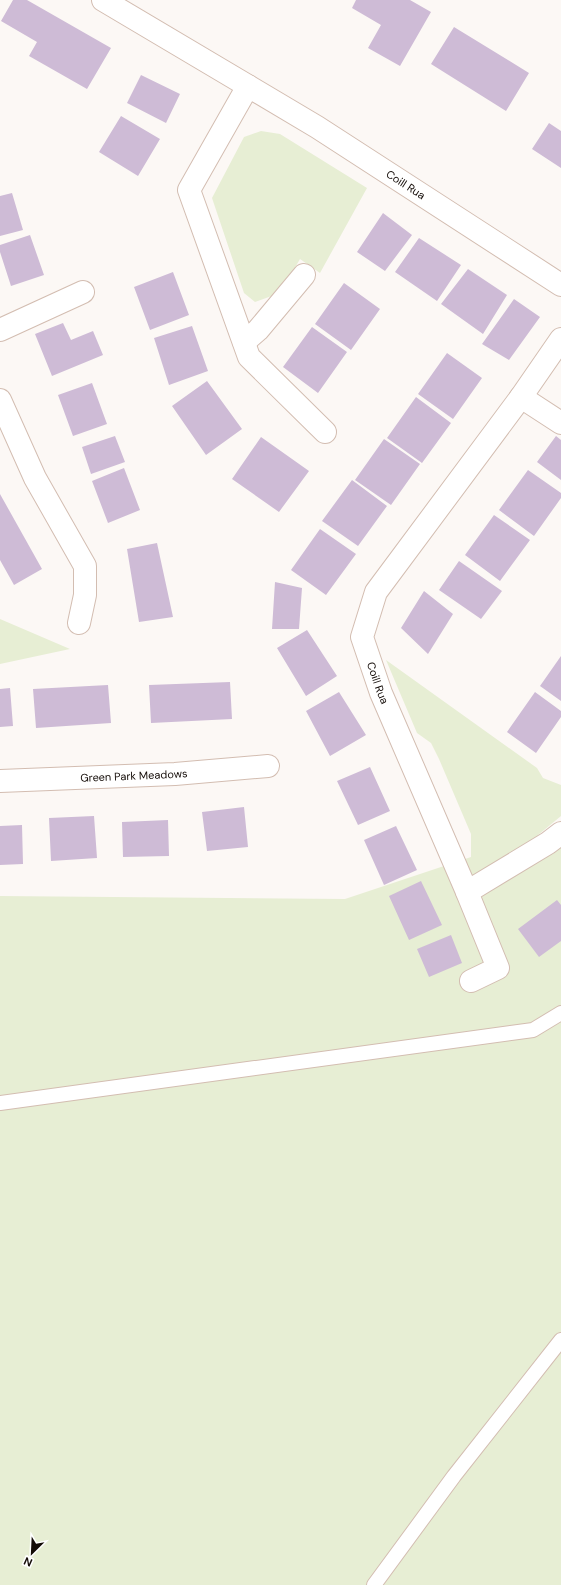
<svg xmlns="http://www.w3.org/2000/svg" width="561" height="1585" font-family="'DM Sans',sans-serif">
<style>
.green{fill:#e7eed4}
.building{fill:#cebbd6}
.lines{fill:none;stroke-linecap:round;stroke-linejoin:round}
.lane-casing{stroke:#d3bdb1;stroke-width:16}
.street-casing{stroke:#d3bdb1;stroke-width:24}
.lane{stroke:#fff;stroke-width:14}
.street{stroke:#fff;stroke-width:22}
.labels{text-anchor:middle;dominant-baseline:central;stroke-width:4;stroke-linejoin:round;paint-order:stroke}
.street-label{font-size:11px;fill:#130b07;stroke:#fff}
</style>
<rect width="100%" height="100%" fill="#fcf8f5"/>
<path class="green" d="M 261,131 L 280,134 L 367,188 L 320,273 L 300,259 L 280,293 L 255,302 L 244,293 L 212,198 L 244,137 Z
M 0,619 L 70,649 L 0,664 Z
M 386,660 L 537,768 L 543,778 L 561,785 L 561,816 L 538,835 L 561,828 L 561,1585 L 0,1585 L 0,896 L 345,899 L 471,857 L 471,834 L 439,759 L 431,743 L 417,733 Z"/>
<path class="building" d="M 13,0 L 27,0 L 111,48 L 87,89 L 29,56 L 37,42 L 1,21 Z
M 356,0 L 410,0 L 431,12 L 400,66 L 368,48 L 381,25 L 352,8 Z
M 454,27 L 529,73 L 506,111 L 431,64 Z
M 141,75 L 180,94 L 166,123 L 127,103 Z
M 121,116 L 160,139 L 138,176 L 99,152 Z
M 549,123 L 561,131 L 561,168 L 532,149 Z
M 12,193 L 23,230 L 0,236 L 0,196 Z
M 383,213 L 412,235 L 385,271 L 357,252 Z
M 30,235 L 44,275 L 11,286 L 0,252 L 0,245 Z
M 419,238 L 461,265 L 437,301 L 395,272 Z
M 468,269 L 507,295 L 483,334 L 441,304 Z
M 173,272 L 189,315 L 150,330 L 134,287 Z
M 344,283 L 380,309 L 351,350 L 315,324 Z
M 514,299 L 540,317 L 509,360 L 482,344 Z
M 63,323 L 71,340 L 93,331 L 103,355 L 52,376 L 35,334 Z
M 192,326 L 208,371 L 169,385 L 154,338 Z
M 312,327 L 347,352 L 318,393 L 283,367 Z
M 447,353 L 482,378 L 453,419 L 418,394 Z
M 207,381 L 242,429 L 206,455 L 172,406 Z
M 92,383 L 107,424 L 73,436 L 58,395 Z
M 416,397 L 451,423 L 422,463 L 387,438 Z
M 115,436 L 125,462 L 91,474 L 82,447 Z
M 556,436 L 561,440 L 561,480 L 537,462 Z
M 261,437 L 309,471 L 279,512 L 232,479 Z
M 384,439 L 420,464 L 391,505 L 355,480 Z
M 124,468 L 140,510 L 108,523 L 92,481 Z
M 528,470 L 561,493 L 561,498 L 534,536 L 499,510 Z
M 352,480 L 387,506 L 358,546 L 322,521 Z
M 0,494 L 42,569 L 14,585 L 0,560 Z
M 494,515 L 530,540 L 500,581 L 465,555 Z
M 320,529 L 356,554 L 326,595 L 291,570 Z
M 157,543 L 173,617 L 139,622 L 127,549 Z
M 459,561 L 502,591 L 481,619 L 439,590 Z
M 275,582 L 302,588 L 299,629 L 272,629 Z
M 424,591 L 453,614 L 428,654 L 401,628 Z
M 307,630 L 337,676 L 306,696 L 277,648 Z
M 561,656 L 561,701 L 540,686 Z
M 230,682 L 232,719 L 151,723 L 149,685 Z
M 108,685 L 111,723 L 36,728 L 33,689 Z
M 10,688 L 13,726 L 0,727 L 0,689 Z
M 339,692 L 366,735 L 330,756 L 306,711 Z
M 535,692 L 561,711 L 561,717 L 536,753 L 507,732 Z
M 370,767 L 390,811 L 358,825 L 337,781 Z
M 244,807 L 248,847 L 207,851 L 202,812 Z
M 94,816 L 97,858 L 51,861 L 49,818 Z
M 168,820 L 169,856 L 123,857 L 122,822 Z
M 22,825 L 23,864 L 0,865 L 0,826 Z
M 396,826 L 417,870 L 384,885 L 364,840 Z
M 421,881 L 442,925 L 409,940 L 389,896 Z
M 557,900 L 561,905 L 561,941 L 539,957 L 518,929 Z
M 451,935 L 462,963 L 429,977 L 417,949 Z"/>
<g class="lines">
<g class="lane-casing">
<path id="lane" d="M 0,1103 L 533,1030 L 561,1013
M 374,1585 L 454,1476 L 561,1340"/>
</g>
<g class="street-casing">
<g id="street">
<path d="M 103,0 L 248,86 L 189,190 L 249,357 L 325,432"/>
<path id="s1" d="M 248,86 L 317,127 L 561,285"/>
<path d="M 0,330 L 83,292"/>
<path id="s2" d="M 561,339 L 521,397 L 376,592 L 362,637 L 381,693 L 467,892 L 548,843 L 561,833"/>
<path d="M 244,342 L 258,330 L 304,275"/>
<path d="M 521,397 L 561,423"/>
<path d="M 0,400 L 35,478 L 85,566 L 85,595 L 79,623"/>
<path id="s3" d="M 0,781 L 175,774 L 268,766"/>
<path d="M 467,892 L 498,968 L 471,981"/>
</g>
</g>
<use href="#lane" class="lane"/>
<use href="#street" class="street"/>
</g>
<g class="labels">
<g class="street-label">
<text stroke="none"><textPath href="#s1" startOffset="186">Coill Rua</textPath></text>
<text stroke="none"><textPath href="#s2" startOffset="409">Coill Rua</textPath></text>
<text stroke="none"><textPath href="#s3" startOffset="134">Green Park Meadows</textPath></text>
</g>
</g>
<g transform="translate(32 1553) rotate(204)" stroke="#ffffff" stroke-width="3" paint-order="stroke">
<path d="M0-3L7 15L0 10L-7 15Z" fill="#130b07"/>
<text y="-6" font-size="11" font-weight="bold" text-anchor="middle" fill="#130b07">N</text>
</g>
</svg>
